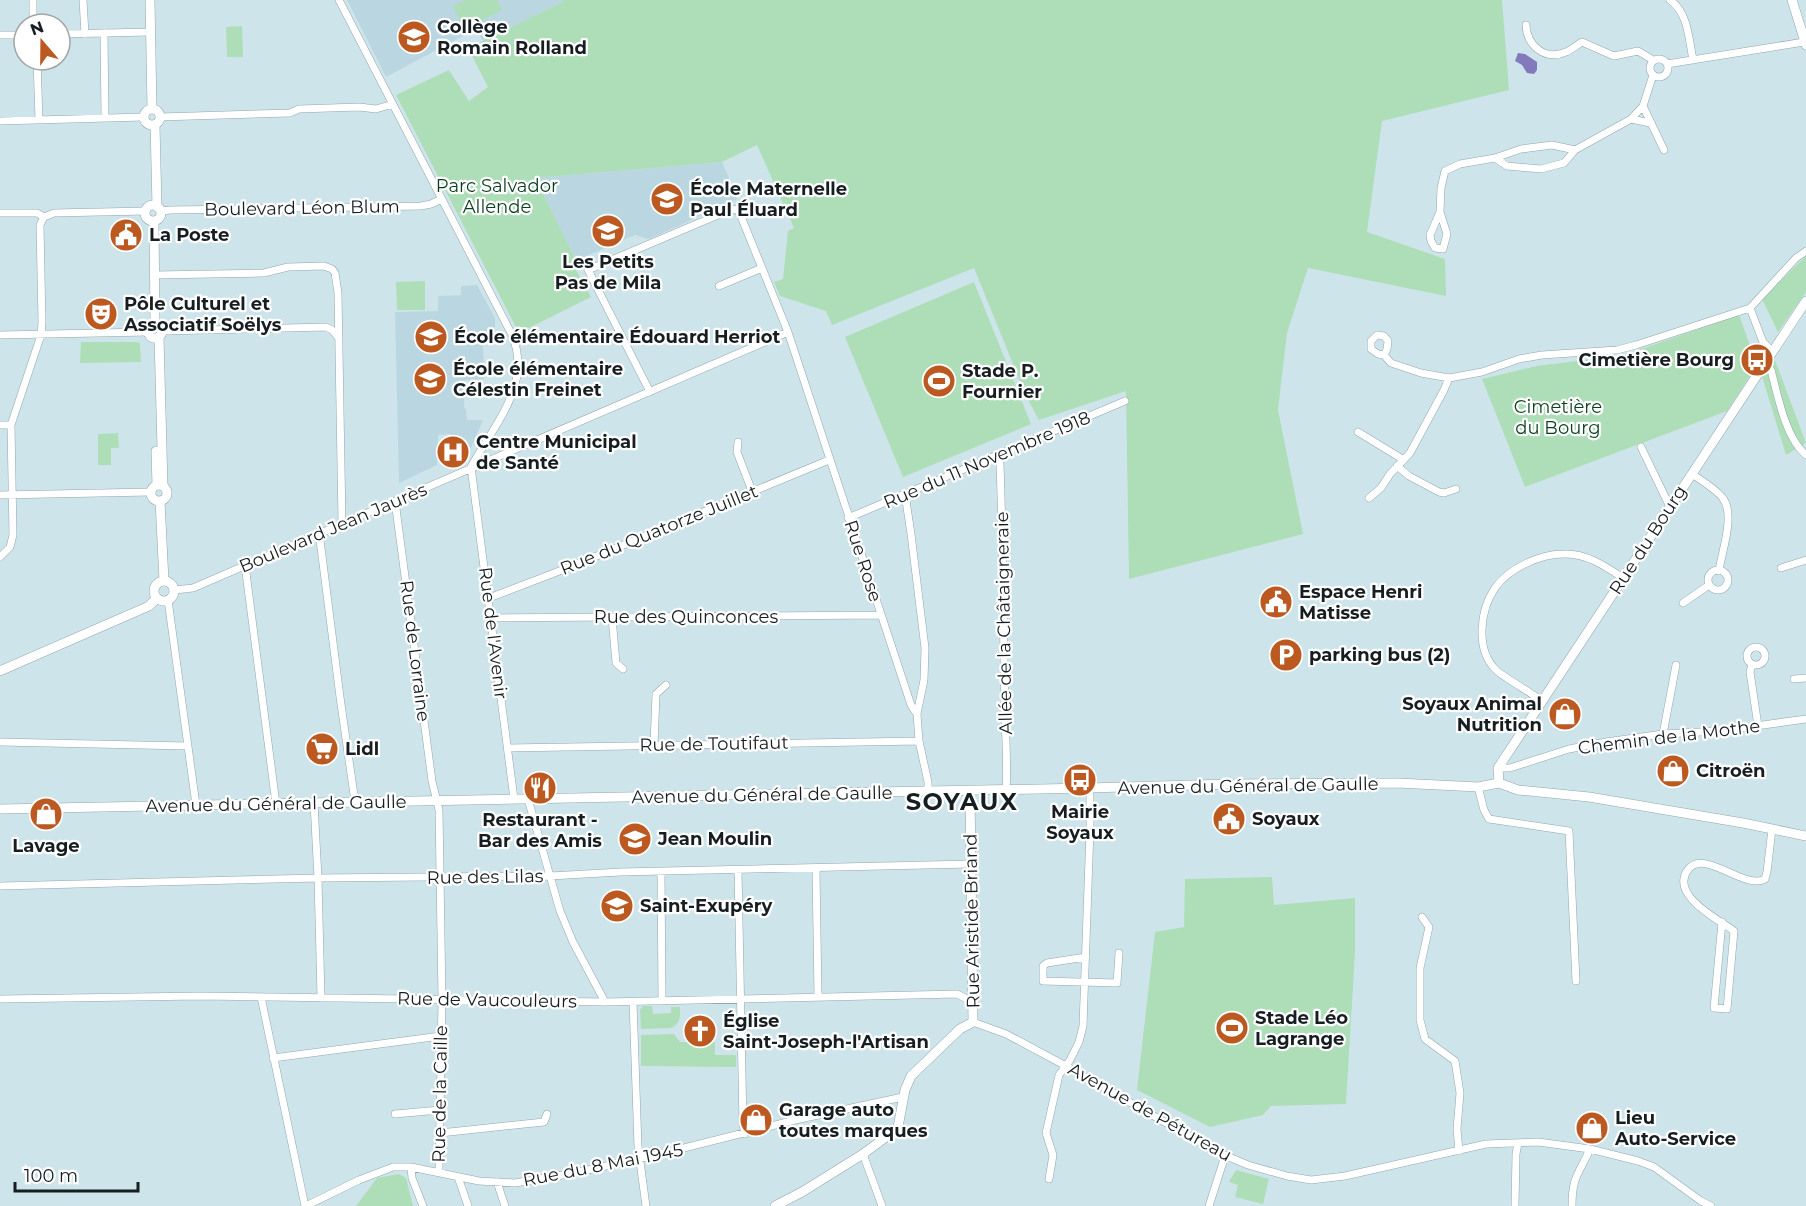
<svg xmlns="http://www.w3.org/2000/svg" width="1806" height="1206" font-family="Montserrat,sans-serif">
<style>
.built{fill:#bad7e1}
.green{fill:#aedeb7}
.water{fill:#837abc}
.lines{fill:none;stroke-linecap:round;stroke-linejoin:round}
.street-casing{stroke:#92a6ad;stroke-width:8}
.secondary-casing{stroke:#92a6ad;stroke-width:10}
.street{stroke:#fff;stroke-width:7}
.secondary{stroke:#fff;stroke-width:9}
.labels{text-anchor:middle;dominant-baseline:central;stroke-width:4.5;stroke-linejoin:round;paint-order:stroke}
.poi-label{font-size:18px;font-weight:bold;fill:#171e21;stroke:#fff;text-anchor:start}
.park-label{font-size:18px;fill:#0b3e1d;stroke:#fff}
.street-label{font-size:18px;fill:#171e21;stroke:#fff}
.district-label{font-size:24px;font-weight:bold;letter-spacing:1.5px;fill:#171e21;stroke:#fff}
</style>
<rect width="100%" height="100%" fill="#cee4eb"/>
<path class="built" d="M 347,0 L 562,0 L 563,2 L 483,42 L 476,29 L 386,77 Z
M 722,162 L 738,199 L 649,239 L 635,235 L 576,261 L 535,178 Z
M 477,285 L 495,318 L 495,339 L 483,339 L 484,379 L 465,380 L 464,408 L 466,409 L 467,420 L 483,420 L 471,448 L 451,439 L 450,434 L 438,435 L 438,446 L 444,446 L 444,449 L 437,450 L 437,465 L 399,483 L 395,312 L 438,311 L 438,296 L 461,295 L 461,286 Z"/>
<path class="green" d="M 466,0 L 497,0 L 502,10 L 464,29 L 453,6 Z
M 562,0 L 1502,0 L 1509,90 L 1382,121 L 1367,232 L 1445,259 L 1446,296 L 1308,268 L 1287,333 L 1278,410 L 1303,534 L 1129,579 L 1126,391 L 1039,420 L 1026,396 L 974,268 L 832,325 L 826,311 L 780,296 L 774,282 L 783,279 L 788,231 L 794,228 L 757,145 L 722,162 L 535,178 L 578,264 L 574,266 L 591,297 L 519,333 L 396,95 L 449,70 L 469,101 L 488,87 L 468,48 L 563,2 Z
M 242,26 L 243,57 L 227,57 L 226,27 Z
M 1806,256 L 1806,292 L 1778,332 L 1762,299 Z
M 425,281 L 425,310 L 397,310 L 396,282 Z
M 974,282 L 1031,424 L 903,477 L 845,337 Z
M 1739,315 L 1757,365 L 1727,411 L 1525,487 L 1482,379 L 1537,366 L 1624,355 Z
M 81,342 L 135,342 L 140,343 L 141,362 L 80,363 Z
M 1775,360 L 1806,443 L 1786,455 L 1761,373 Z
M 118,433 L 119,448 L 111,448 L 111,465 L 98,465 L 98,434 Z
M 1272,877 L 1274,905 L 1355,898 L 1355,952 L 1346,1104 L 1271,1106 L 1263,1115 L 1210,1127 L 1137,1090 L 1155,932 L 1184,927 L 1185,879 Z
M 643,1006 L 652,1006 L 653,1014 L 671,1013 L 671,1007 L 680,1007 C 680,1016 681,1025 670,1028 L 641,1029 L 640,1010 Z
M 674,1034 L 680,1042 L 715,1042 L 715,1055 L 736,1055 L 736,1067 L 641,1066 L 641,1035 Z
M 1236,1170 L 1269,1179 L 1263,1204 L 1235,1197 L 1238,1185 L 1229,1182 Z
M 399,1174 L 406,1178 L 413,1206 L 356,1206 L 377,1178 Z"/>
<path class="water" d="M 1518,53 L 1525,54 L 1537,62 L 1537,70 L 1534,74 L 1527,73 L 1522,65 L 1515,61 Z"/>
<g class="lines">
<g class="street-casing">
<path id="street" d="M 33,0 L 33,24
M 83,0 L 85,34
M 339,0 L 512,335 C 533,385 493,426 471,467
M 1670,0 C 1688,12 1689,40 1693,60
M 1526,25 C 1527,46 1545,61 1566,52 C 1571,50 1577,45 1582,42 L 1614,56 L 1638,51 L 1653,60
M 104,33 L 105,118
M 60,34 L 150,32
M 0,35 L 24,35
M1650 68a9 9 0 1 1 18 0a9 9 0 1 1-18 0Z
M 37,60 L 39,120
M 1667,64 L 1804,42
M 1643,106 L 1664,150
M 160,117 L 290,113 L 299,109 L 359,107 L 376,109 L 393,104
M 1631,119 L 1650,123
M 0,121 L 144,117
M 1495,158 L 1507,166 L 1541,169 L 1564,163 L 1575,150 L 1631,119 L 1643,106 L 1653,75
M 161,211 L 171,210 L 421,206 L 431,204 L 442,199
M 1440,212 L 1447,234 L 1443,249 L 1435,248 L 1431,241 L 1430,235 L 1440,212 L 1441,188 L 1445,171 L 1460,164 L 1495,158 L 1521,149 L 1552,145 L 1575,150
M 0,213 L 37,213 L 44,217
M 44,217 L 54,213 L 146,211
M 155,275 L 264,273 L 288,267 L 324,266 L 332,269 L 335,273 L 338,293 L 342,523
M 719,286 L 762,268
M 1750,308 L 1763,342 L 1773,352
M 163,331 L 326,327 L 332,330 L 338,337
M 0,335 L 148,332
M 1384,355 L 1387,349 L 1388,341 L 1384,336 L 1377,335 L 1371,341 L 1371,349 L 1378,354 L 1384,355 L 1391,363 L 1421,373 L 1449,378 L 1482,372 L 1519,359 L 1542,355 L 1617,350 L 1636,345 L 1750,308 L 1796,258 L 1806,251
M 1766,362 L 1771,370 C 1778,396 1785,437 1806,455
M 650,392 L 588,270 L 732,209 L 737,210 L 740,214 L 788,332 L 911,705 L 917,714 L 919,741 L 928,782 L 928,792
M 0,425 L 11,425
M 1358,432 L 1404,460
M 738,442 L 737,452 L 752,491
M 1641,447 L 1670,507
M 998,456 L 1000,464 C 1003,545 1003,626 1005,707 C 1005,735 1008,762 1006,790
M 1397,466 L 1409,476 L 1439,492 L 1444,493 L 1456,489
M 471,467 L 514,799
M 1692,474 C 1702,481 1714,488 1722,497 C 1736,514 1722,550 1719,571
M 905,494 L 911,534 L 925,648 L 924,680 L 917,714
M 0,495 L 151,492
M 1369,498 L 1381,488 L 1390,474 L 1410,453 L 1444,390 L 1449,378
M 395,501 L 432,781 L 439,810 L 442,1000 L 439,1172
M 848,518 L 1125,401
M 319,532 L 340,697 L 355,802
M 0,557 L 10,547 L 13,535 L 11,425 L 41,335 L 42,322 L 40,225 L 44,217
M 245,565 L 276,804
M 1781,568 L 1806,560
M1708 580a10 10 0 1 1 20 0a10 10 0 1 1-20 0Z
M 174,590 L 193,588 L 788,332
M 489,598 L 575,565 L 829,460
M 168,600 L 196,805
M 1683,603 L 1709,585
M 612,617 L 616,663 L 623,669
M 491,618 L 880,615
M1747 656a9 9 0 1 1 18 0a9 9 0 1 1-18 0Z
M 1752,664 L 1750,672 L 1758,726
M 1794,679 L 1806,678
M 1542,701 C 1531,693 1519,686 1507,678 C 1504,676 1499,673 1496,670 C 1475,649 1480,610 1495,588 C 1509,568 1540,554 1564,554 C 1586,553 1605,566 1623,578
M 1663,734 L 1676,665
M 0,742 L 188,746
M 654,745 L 656,694 L 666,685
M 508,748 L 919,741
M 1498,768 L 1510,768 L 1569,749 L 1606,742 L 1663,734 L 1720,731 L 1806,719
M 1478,787 L 1484,810 L 1489,819 L 1569,831 L 1576,981
M 528,799 L 560,911 L 573,942 L 605,1002
M 314,803 L 318,878 L 321,998
M 816,869 L 818,997
M 738,870 L 743,1125 L 745,1134
M 661,872 L 662,1001
M 0,886 L 318,878 L 550,876 L 621,872 L 971,864
M 1422,917 L 1429,927 L 1420,968 L 1420,1020 L 1425,1039 L 1455,1061 L 1460,1093 L 1457,1129 L 1459,1151
M 1722,922 L 1714,1008 L 1727,1009 L 1734,931 C 1718,919 1671,896 1687,871 C 1703,846 1744,891 1765,879 L 1767,872 L 1772,829
M 1086,957 L 1047,963 L 1043,966 L 1043,981 L 1117,983 L 1119,953
M 261,997 L 305,1206
M 0,999 L 201,996 L 605,1002 L 957,994 L 973,1002
M 633,1002 L 638,1147 L 646,1206
M 973,1022 L 1006,1034 L 1066,1066 L 1217,1152 L 1248,1165 L 1287,1176 L 1311,1180 L 1345,1176 L 1486,1144 L 1538,1142 L 1590,1149 L 1638,1161 L 1654,1167 L 1701,1201 L 1711,1206
M 273,1058 L 441,1036
M 395,1114 L 440,1110
M 440,1133 L 544,1122 L 547,1114
M 863,1154 L 882,1206
M 411,1167 L 412,1178 L 423,1206
M 458,1177 L 468,1206
M 1049,1179 L 1053,1155 L 1046,1133 L 1059,1075 L 1070,1060 L 1079,1042 L 1083,1026 L 1090,830 L 1090,795 L 1088,788
M 497,1182 L 505,1206
M 306,1206 L 359,1180 L 393,1167 L 411,1167 L 479,1181 L 515,1183 L 574,1173 L 656,1155 L 795,1120 L 903,1097
M 1209,1206 L 1225,1156
M 1515,1206 L 1516,1154 L 1518,1143
M 1572,1206 C 1572,1176 1579,1174 1590,1149"/>
</g>
<g class="secondary-casing">
<path id="secondary" d="M 150,0 L 152,109
M 1792,0 L 1806,45
M144 117a8 8 0 1 1 16 0a8 8 0 1 1-16 0Z
M 155,125 L 157,207
M145 213a8 8 0 1 1 16 0a8 8 0 1 1-16 0Z
M 154,221 L 155,324
M148 331a7 7 0 1 1 14 0a7 7 0 1 1-14 0Z
M 159,337 L 163,486
M 156,451 L 157,485
M151 493a8 8 0 1 1 16 0a8 8 0 1 1-16 0Z
M 160,501 L 164,581
M154 591a10 10 0 1 1 20 0a10 10 0 1 1-20 0Z
M 0,671 L 149,606 L 157,598
M 1499,783 L 1498,768 L 1502,762 L 1806,301
M 0,809 L 1088,788 L 1229,784 L 1398,783 L 1478,787 L 1499,783 L 1518,790 L 1589,797 L 1743,823 L 1806,836
M 775,1206 L 802,1192 L 863,1154 L 894,1131 L 898,1127 L 905,1090 L 911,1076 L 960,1029 L 973,1022 L 970,790"/>
</g>
<use href="#street" class="street"/>
<use href="#secondary" class="secondary"/>
</g>
<defs>
<g id="school-disc" transform="scale(1.725)"><circle r="9.5" fill="#bb5920" stroke="#fff"/><path d="M0-5L7-2L0 1L-7-2ZM-4 1L0 2.5L4 1V4Q0 6-4 4Z" fill="#fff"/></g>
<g id="civic-disc" transform="scale(1.725)"><circle r="9.5" fill="#bb5920" stroke="#fff"/><path d="M-.6-6.5H3V-4.5H.6V-3L4-1V1h2V6H-6V1h2V-1L-.6-3ZM-1.2 2.5V6h2.4V2.5Z" fill="#fff"/></g>
<g id="theatre-disc" transform="scale(1.725)"><circle r="9.5" fill="#bb5920" stroke="#fff"/><path d="M-5-5.5Q0-4 5-5.5V0Q5 5 0 6Q-5 5-5 0ZM-3.3-2.5H-1v1.5H-3.3ZM1-2.5H3.3v1.5H1ZM-2.8 1Q0 5.5 2.8 1Z" fill="#fff"/></g>
<g id="bus-disc" transform="scale(1.725)"><circle r="9.5" fill="#bb5920" stroke="#fff"/><path d="M-5-6H5V4H4V6H2V4H-2V6H-4V4H-5ZM-3.5-4V0h7V-4ZM-3.5 1.2v1.5H-2V1.2ZM2 1.2v1.5H3.5V1.2Z" fill="#fff"/></g>
<g id="stadium-disc" transform="scale(1.725)"><circle r="9.5" fill="#bb5920" stroke="#fff"/><path d="M0-5a6.5 5 0 1 0 0 10a6.5 5 0 1 0 0-10ZM-3.5-1.8h7v3.6h-7Z" fill="#fff"/></g>
<g id="hospital-disc" transform="scale(1.725)"><circle r="9.5" fill="#bb5920" stroke="#fff"/><path d="M-5-5h3v3.5h4V-5h3V5h-3V1.5h-4V5h-3Z" fill="#fff"/></g>
<g id="parking-disc" transform="scale(1.725)"><circle r="9.5" fill="#bb5920" stroke="#fff"/><path d="M-3.5-5.5H1a3.5 3.5 0 0 1 0 7H-1V5.5H-3.5ZM-1-3.4V-.6H.8a1.4 1.4 0 0 0 0-2.8Z" fill="#fff"/></g>
<g id="shop-disc" transform="scale(1.725)"><circle r="9.5" fill="#bb5920" stroke="#fff"/><path d="M-5-2.5h2.3a2.7 3.5 0 0 1 5.4 0H5L5.5 6h-11ZM-1.5-2.5h3a1.5 2.3 0 0 0-3 0Z" fill="#fff"/></g>
<g id="supermarket-disc" transform="scale(1.725)"><circle r="9.5" fill="#bb5920" stroke="#fff"/><path d="M-6-5.5h2.5l.6 2H6L4.5 2H-2.5L-4.4-4H-6ZM-1.5 3.2a1.3 1.3 0 1 0 .1 0ZM3 3.2a1.3 1.3 0 1 0 .1 0Z" fill="#fff"/></g>
<g id="restaurant-disc" transform="scale(1.725)"><circle r="9.5" fill="#bb5920" stroke="#fff"/><path d="M-5-6h1v4h1v-4h1v4h1v-4h1v5L-1.5 .5V6h-2V.5L-5-1ZM5-6V6H3V1.5H1.5Q1.5-4 5-6Z" fill="#fff"/></g>
<g id="church-disc" transform="scale(1.725)"><circle r="9.5" fill="#bb5920" stroke="#fff"/><path d="M-1.2-6h2.4v3.5h3.3v2.4h-3.3V6h-2.4V-.1h-3.3v-2.4h3.3Z" fill="#fff"/></g>
</defs>
<g fill-rule="evenodd">
<use href="#school-disc" x="414" y="37"/>
<use href="#school-disc" x="667" y="199"/>
<use href="#school-disc" x="608" y="231"/>
<use href="#civic-disc" x="126" y="235"/>
<use href="#theatre-disc" x="101" y="314"/>
<use href="#school-disc" x="431" y="337"/>
<use href="#bus-disc" x="1757" y="360"/>
<use href="#school-disc" x="430" y="379"/>
<use href="#stadium-disc" x="939" y="381"/>
<use href="#hospital-disc" x="453" y="452"/>
<use href="#civic-disc" x="1276" y="602"/>
<use href="#parking-disc" x="1286" y="655"/>
<use href="#shop-disc" x="1565" y="714"/>
<use href="#supermarket-disc" x="322" y="749"/>
<use href="#shop-disc" x="1673" y="771"/>
<use href="#bus-disc" x="1080" y="780"/>
<use href="#restaurant-disc" x="540" y="788"/>
<use href="#shop-disc" x="46" y="814"/>
<use href="#civic-disc" x="1229" y="819"/>
<use href="#school-disc" x="635" y="839"/>
<use href="#school-disc" x="617" y="906"/>
<use href="#stadium-disc" x="1232" y="1028"/>
<use href="#church-disc" x="700" y="1031"/>
<use href="#shop-disc" x="756" y="1120"/>
<use href="#shop-disc" x="1592" y="1128"/>
</g>
<g class="labels">
<g class="poi-label">
<text x="437" y="27">Collège<tspan x="437" dy="21">Romain Rolland</tspan></text>
<text x="690" y="189">École Maternelle<tspan x="690" dy="21">Paul Éluard</tspan></text>
<text x="149" y="235">La Poste</text>
<text x="608" y="262" text-anchor="middle">Les Petits<tspan x="608" dy="21">Pas de Mila</tspan></text>
<text x="124" y="304">Pôle Culturel et<tspan x="124" dy="21">Associatif Soëlys</tspan></text>
<text x="454" y="337">École élémentaire Édouard Herriot</text>
<text x="1734" y="360" text-anchor="end">Cimetière Bourg</text>
<text x="453" y="369">École élémentaire<tspan x="453" dy="21">Célestin Freinet</tspan></text>
<text x="962" y="371">Stade P.<tspan x="962" dy="21">Fournier</tspan></text>
<text x="476" y="442">Centre Municipal<tspan x="476" dy="21">de Santé</tspan></text>
<text x="1299" y="592">Espace Henri<tspan x="1299" dy="21">Matisse</tspan></text>
<text x="1309" y="655">parking bus (2)</text>
<text x="1542" y="704" text-anchor="end">Soyaux Animal<tspan x="1542" dy="21">Nutrition</tspan></text>
<text x="345" y="749">Lidl</text>
<text x="1696" y="771">Citroën</text>
<text x="1080" y="812" text-anchor="middle">Mairie<tspan x="1080" dy="21">Soyaux</tspan></text>
<text x="1252" y="819">Soyaux</text>
<text x="540" y="820" text-anchor="middle">Restaurant -<tspan x="540" dy="21">Bar des Amis</tspan></text>
<text x="658" y="839">Jean Moulin</text>
<text x="46" y="846" text-anchor="middle">Lavage</text>
<text x="640" y="906">Saint-Exupéry</text>
<text x="1255" y="1018">Stade Léo<tspan x="1255" dy="21">Lagrange</tspan></text>
<text x="723" y="1021">Église<tspan x="723" dy="21">Saint-Joseph-l'Artisan</tspan></text>
<text x="779" y="1110">Garage auto<tspan x="779" dy="21">toutes marques</tspan></text>
<text x="1615" y="1118">Lieu<tspan x="1615" dy="21">Auto-Service</tspan></text>
</g>
<g class="park-label">
<text x="497" y="186">Parc Salvador<tspan x="497" dy="21">Allende</tspan></text>
<text x="1558" y="407">Cimetière<tspan x="1558" dy="21">du Bourg</tspan></text>
</g>
<g class="street-label">
<text transform="translate(302 208) rotate(-1)">Boulevard Léon Blum</text>
<text transform="translate(987 460) rotate(-23)">Rue du 11 Novembre 1918</text>
<text transform="translate(333 528) rotate(-23)">Boulevard Jean Jaurès</text>
<text transform="translate(659 530) rotate(-22)">Rue du Quatorze Juillet</text>
<text transform="translate(1648 540) rotate(-57)">Rue du Bourg</text>
<text transform="translate(863 561) rotate(72)">Rue Rose</text>
<text x="686" y="617">Rue des Quinconces</text>
<text transform="translate(1004 623) rotate(-91)">Allée de la Châtaigneraie</text>
<text transform="translate(493 633) rotate(83)">Rue de l'Avenir</text>
<text transform="translate(415 651) rotate(83)">Rue de Lorraine</text>
<text transform="translate(1669 737) rotate(-7)">Chemin de la Mothe</text>
<text transform="translate(714 744) rotate(-1)">Rue de Toutifaut</text>
<text transform="translate(1248 786) rotate(-1)">Avenue du Général de Gaulle</text>
<text transform="translate(762 795) rotate(-1)">Avenue du Général de Gaulle</text>
<text transform="translate(276 804) rotate(-1)">Avenue du Général de Gaulle</text>
<text transform="translate(485 877) rotate(-1)">Rue des Lilas</text>
<text transform="translate(972 921) rotate(-91)">Rue Aristide Briand</text>
<text transform="translate(487 1000) rotate(1)">Rue de Vaucouleurs</text>
<text transform="translate(440 1094) rotate(-89)">Rue de la Caille</text>
<text transform="translate(1150 1112) rotate(29)">Avenue de Pétureau</text>
<text transform="translate(603 1165) rotate(-11)">Rue du 8 Mai 1945</text>
</g>
<g class="district-label">
<text x="962" y="801">SOYAUX</text>
</g>
</g>
<g transform="translate(42 42) rotate(340)"><circle r="28" fill="#ffffff" stroke="#a2a5a6" stroke-width="1.5"/>
<path d="M0-4.5L10 22L0 15L-10 22Z" fill="#bb5920"/>
<text y="-9" font-size="16" font-weight="bold" text-anchor="middle" fill="#171e21">N</text>
</g>
<path d="M15 1182v9h123v-9" fill="none" stroke="#171e21" stroke-width="3"/>
<text x="24" y="1182" font-size="18" fill="#171e21" stroke="#ffffff" stroke-width="4.5" paint-order="stroke">100 m</text>
</svg>
